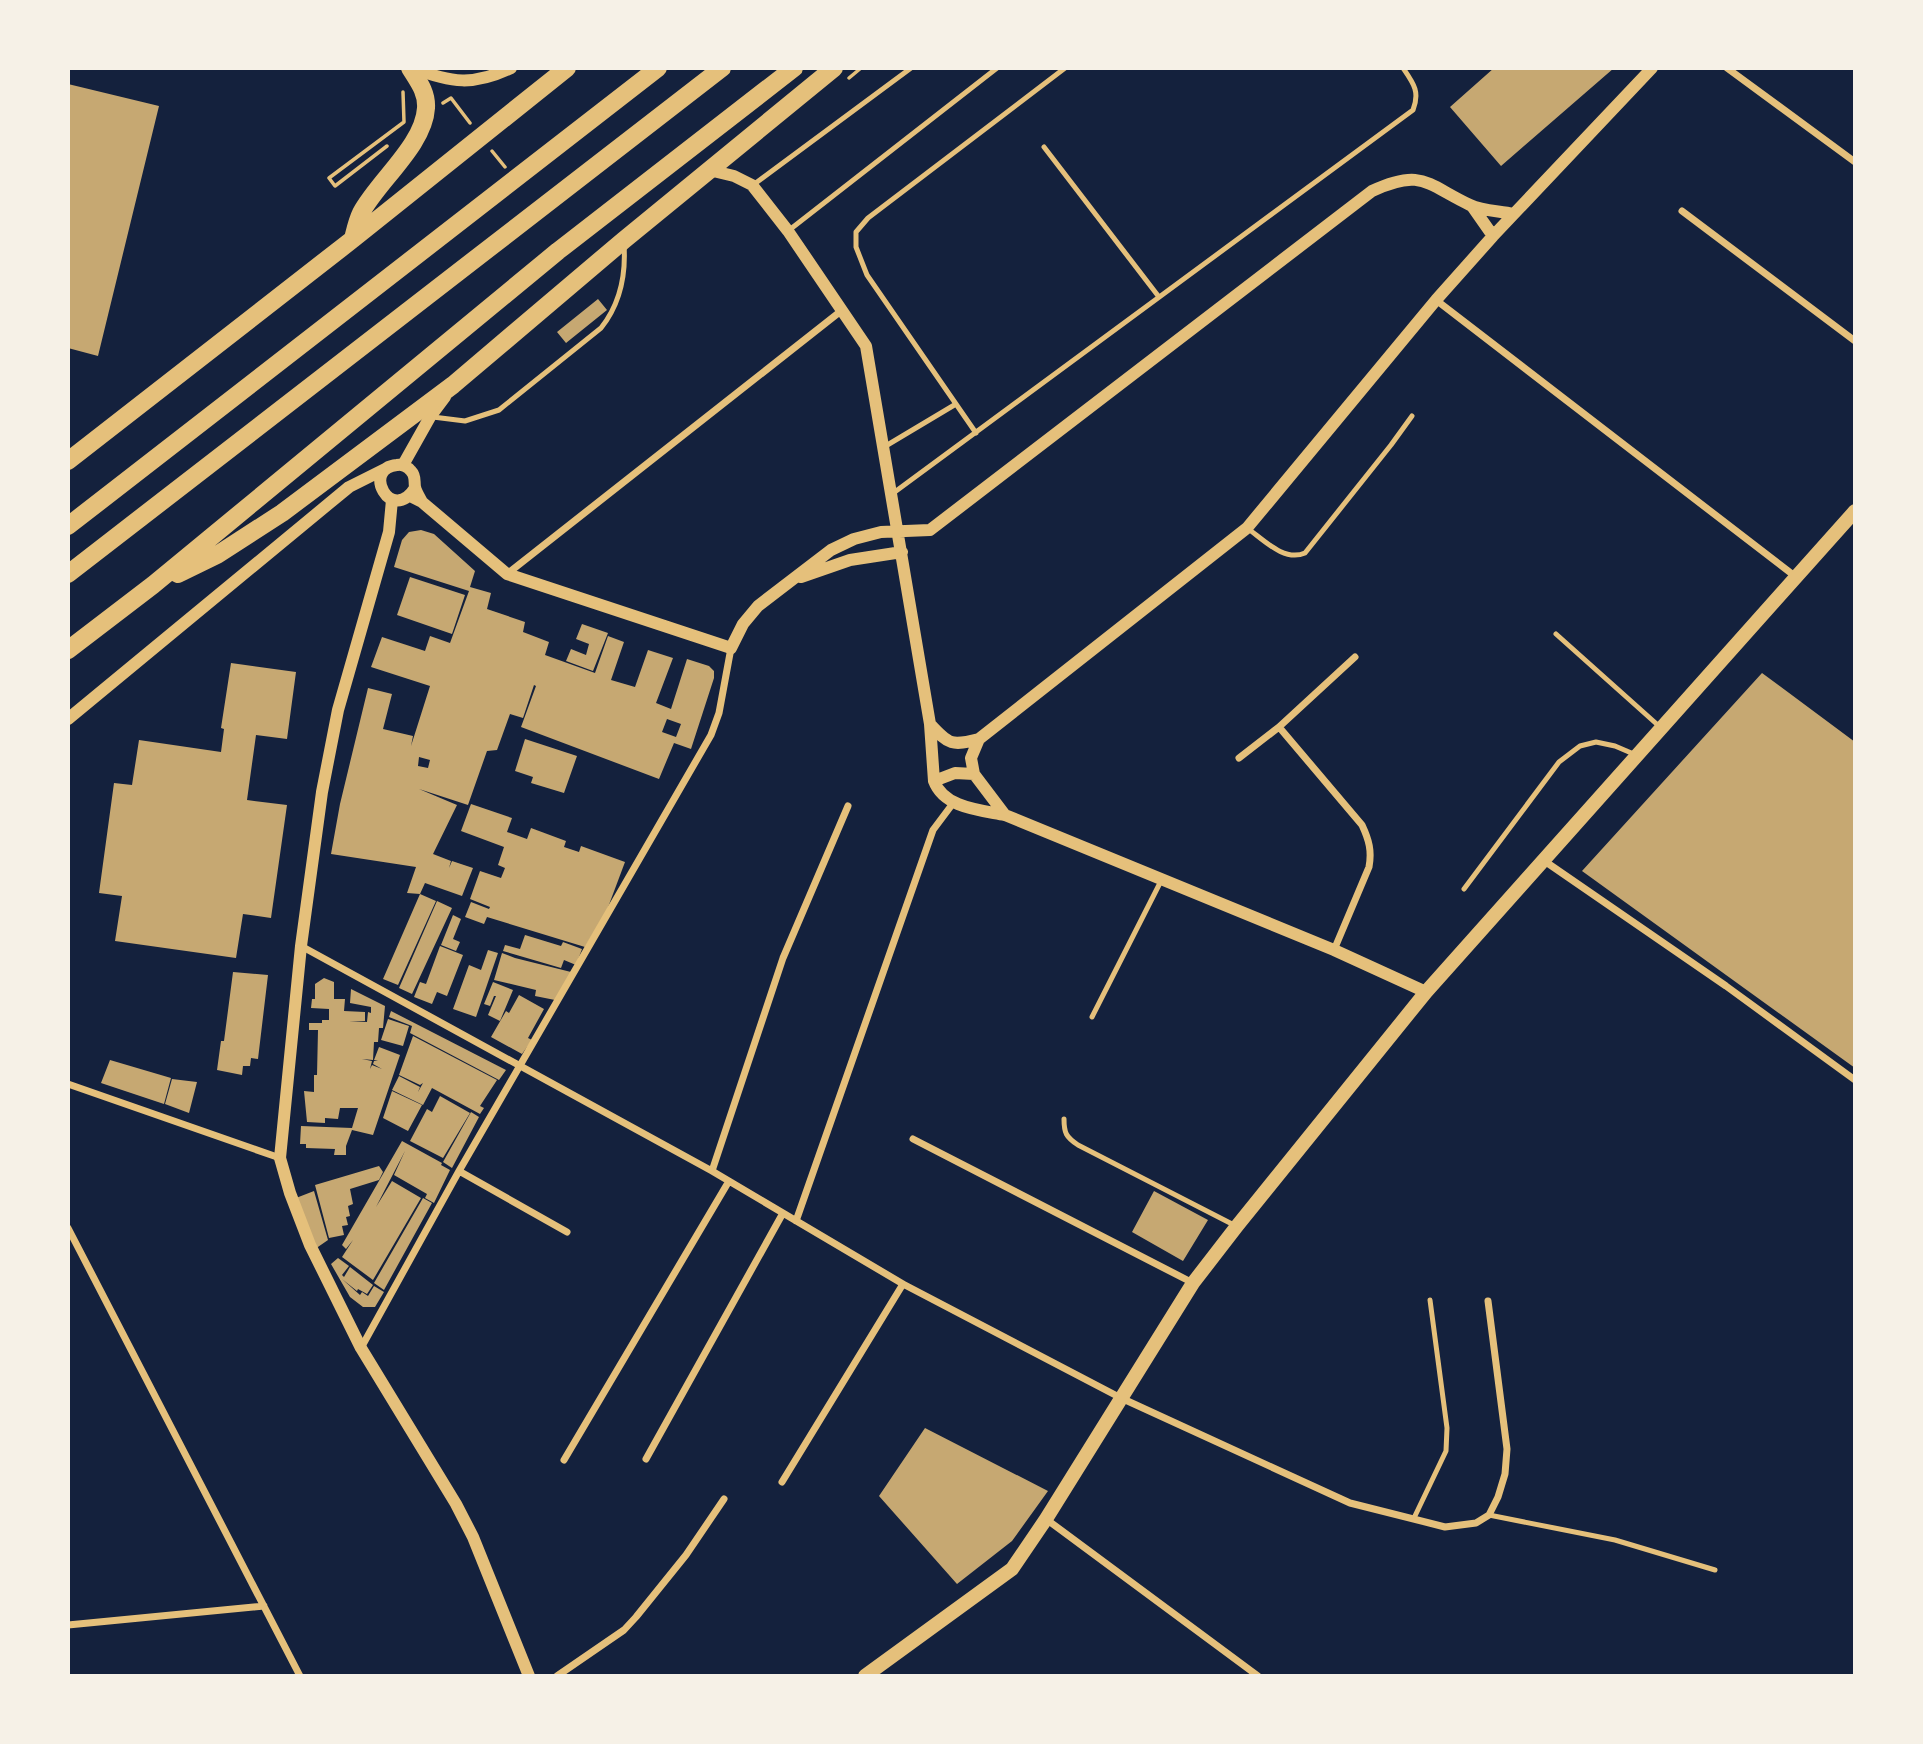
<svg xmlns="http://www.w3.org/2000/svg" width="1923" height="1744" font-family="Barlow,sans-serif">
<style>
.building{fill:#c6a872;fill-rule:evenodd}
.lines{fill:none;stroke-linecap:round;stroke-linejoin:round}
.path{stroke:#e5c07b;stroke-width:3.5}
.service{stroke:#e5c07b;stroke-width:5}
.minor{stroke:#e5c07b;stroke-width:7}
.tertiary{stroke:#e5c07b;stroke-width:12}
.secondary{stroke:#e5c07b;stroke-width:14}
.motorway{stroke:#e5c07b;stroke-width:18}
</style>
<rect width="100%" height="100%" fill="#14213d"/>
<path class="building" d="M 1494,68 L 1614,68 L 1501,166 L 1450,107 Z
M 68,84 L 159,106 L 98,356 L 68,348 Z
M 598,299 L 607,310 L 566,343 L 557,332 Z
M 421,530 L 434,534 L 475,571 L 470,587 L 491,593 L 487,609 L 525,622 L 523,632 L 549,642 L 545,655 L 595,673 L 608,636 L 624,642 L 611,680 L 635,687 L 648,650 L 673,658 L 656,703 L 671,709 L 687,659 L 709,666 L 714,671 L 714,678 L 691,749 L 674,743 L 659,779 L 521,727 L 536,686 L 534,685 L 523,718 L 510,714 L 497,750 L 487,751 L 468,805 L 419,789 L 457,805 L 433,854 L 451,861 L 449,868 L 452,861 L 473,868 L 462,896 L 425,883 L 420,894 L 407,893 L 416,867 L 331,854 L 340,804 L 368,688 L 392,694 L 383,729 L 413,736 L 411,746 L 430,686 L 371,667 L 382,637 L 425,651 L 430,636 L 450,643 L 469,591 L 394,567 L 402,540 L 409,532 ZM 667,719 L 681,724 L 676,737 L 662,732 ZM 419,757 L 430,760 L 428,768 L 418,766 Z
M 410,577 L 465,595 L 452,634 L 397,615 Z
M 582,624 L 608,633 L 593,671 L 566,661 L 571,649 L 586,655 L 589,644 L 576,639 Z
M 231,663 L 296,672 L 287,739 L 256,735 L 247,800 L 287,805 L 271,918 L 243,914 L 236,958 L 115,941 L 122,896 L 99,893 L 114,783 L 132,785 L 139,740 L 221,752 L 224,729 L 221,728 Z
M 1762,673 L 1855,742 L 1855,1068 L 1582,871 Z
M 525,739 L 577,756 L 564,793 L 531,783 L 533,777 L 515,771 Z
M 471,804 L 512,818 L 507,832 L 527,839 L 531,828 L 566,841 L 564,847 L 579,852 L 581,846 L 625,862 L 607,910 L 585,947 L 487,917 L 484,924 L 465,917 L 471,902 L 489,909 L 490,907 L 470,899 L 480,871 L 501,878 L 505,868 L 498,865 L 504,847 L 461,831 Z
M 420,894 L 436,901 L 398,985 L 383,979 Z
M 437,901 L 452,908 L 412,994 L 399,988 Z
M 453,915 L 461,919 L 453,939 L 460,942 L 456,951 L 441,945 Z
M 525,935 L 561,946 L 563,942 L 582,949 L 576,965 L 564,960 L 561,968 L 503,951 L 505,945 L 520,949 Z
M 440,946 L 463,955 L 447,996 L 437,992 L 432,1004 L 414,997 L 420,982 L 426,984 Z
M 488,950 L 498,953 L 476,1017 L 453,1009 L 469,965 L 481,970 Z
M 502,953 L 515,958 L 571,972 L 555,1000 L 535,996 L 536,990 L 494,980 Z
M 233,972 L 268,975 L 258,1059 L 251,1058 L 250,1066 L 243,1066 L 242,1075 L 217,1070 L 221,1041 L 224,1041 Z
M 324,978 L 334,982 L 334,999 L 345,999 L 344,1011 L 365,1012 L 365,1021 L 349,1021 L 367,1022 L 368,1012 L 371,1013 L 371,1007 L 350,1003 L 351,989 L 385,1006 L 383,1028 L 379,1028 L 378,1042 L 374,1042 L 373,1060 L 362,1059 L 372,1061 L 370,1069 L 372,1065 L 382,1069 L 373,1064 L 374,1061 L 378,1061 L 374,1060 L 379,1047 L 400,1055 L 373,1135 L 352,1130 L 346,1146 L 346,1155 L 334,1155 L 335,1149 L 306,1148 L 306,1144 L 300,1144 L 301,1126 L 352,1128 L 358,1108 L 340,1108 L 338,1119 L 325,1118 L 325,1123 L 307,1122 L 304,1091 L 314,1092 L 314,1075 L 317,1075 L 318,1030 L 309,1030 L 309,1023 L 322,1023 L 322,1020 L 329,1020 L 329,1009 L 311,1008 L 312,999 L 315,999 L 315,984 Z
M 493,982 L 513,990 L 500,1021 L 488,1015 L 496,996 L 494,996 L 490,1006 L 484,1004 Z
M 519,995 L 544,1009 L 528,1038 L 532,1040 L 522,1054 L 491,1037 L 506,1011 L 509,1013 Z
M 391,1011 L 506,1070 L 499,1080 L 410,1033 L 412,1026 L 389,1017 Z
M 388,1019 L 409,1026 L 403,1046 L 381,1040 Z
M 413,1036 L 497,1080 L 480,1106 L 484,1108 L 480,1114 L 432,1088 L 423,1105 L 392,1090 L 399,1076 L 420,1087 L 418,1092 L 423,1083 L 420,1085 L 399,1075 Z
M 110,1060 L 171,1078 L 164,1104 L 101,1083 Z
M 172,1079 L 197,1082 L 189,1113 L 165,1104 Z
M 392,1091 L 422,1105 L 408,1131 L 383,1118 Z
M 440,1096 L 470,1113 L 443,1158 L 410,1141 L 427,1109 L 432,1112 Z
M 471,1112 L 479,1117 L 452,1168 L 443,1162 Z
M 402,1141 L 442,1163 L 441,1165 L 450,1170 L 434,1203 L 425,1198 L 427,1194 L 394,1175 L 405,1151 L 376,1207 L 392,1181 L 421,1198 L 373,1280 L 342,1257 L 353,1240 L 346,1249 L 342,1245 Z
M 379,1166 L 383,1172 L 379,1180 L 350,1189 L 353,1204 L 348,1206 L 350,1216 L 346,1217 L 348,1225 L 342,1226 L 344,1235 L 329,1238 L 315,1185 Z
M 314,1191 L 328,1240 L 315,1249 L 296,1198 Z
M 1154,1191 L 1208,1220 L 1183,1261 L 1132,1232 Z
M 423,1198 L 432,1203 L 384,1290 L 374,1283 Z
M 338,1258 L 349,1266 L 342,1275 L 344,1277 L 350,1267 L 373,1285 L 367,1294 L 358,1289 L 357,1291 L 342,1279 L 360,1295 L 362,1292 L 368,1296 L 374,1286 L 384,1292 L 375,1307 L 363,1307 L 350,1297 L 331,1264 Z
M 925,1428 L 1048,1491 L 1012,1541 L 957,1584 L 879,1496 Z"/>
<g class="lines">
<path class="path" d="M 849,78 L 861,68
M 443,103 L 451,98 L 470,123
M 387,146 L 335,186 L 329,178 L 404,122 L 403,92
M 492,151 L 505,167"/>
<path class="service" d="M 1044,147 L 1159,297
M 753,185 L 911,68
M 788,231 L 997,68
M 433,417 L 465,421 L 499,410 L 601,328 C 620,304 626,275 624,245
M 976,433 L 867,275 L 856,247 L 856,232 L 868,218 L 1065,68
M 884,447 L 956,404
M 892,494 L 1413,110 C 1420,92 1414,84 1403,68
M 1247,528 C 1264,540 1284,562 1305,553 L 1391,445 L 1412,416
M 1556,634 L 1660,727
M 1464,889 L 1559,762 L 1580,746 L 1596,742 L 1615,746 L 1636,755
M 1092,1017 L 1162,879
M 1064,1119 C 1064,1133 1066,1137 1078,1145 L 1234,1225
M 1489,1515 L 1615,1540 L 1715,1570
M 1414,1518 L 1446,1451 L 1447,1428 L 1430,1300"/>
<path class="minor" d="M 1727,68 L 1855,162
M 1682,211 L 1855,341
M 1436,300 L 1796,577
M 507,574 L 841,311
M 1239,758 L 1279,727
M 1543,860 L 1726,986 L 1855,1080
M 301,946 L 712,1171 L 903,1284 L 1121,1398 L 1350,1503 L 1445,1527 L 1476,1523 L 1489,1515 L 1498,1497 L 1505,1474 L 1507,1449 L 1488,1301
M 1334,950 L 1369,867 C 1372,851 1369,840 1362,825 L 1279,727 L 1355,657
M 68,1084 L 280,1158
M 913,1139 L 1193,1283
M 459,1171 L 567,1232
M 712,1171 L 783,958 L 848,806
M 796,1221 L 933,830 L 954,802
M 68,1228 L 300,1676
M 361,1348 L 459,1171 L 711,735 L 719,713 L 731,648
M 646,1459 L 783,1213
M 564,1460 L 729,1181
M 782,1482 L 903,1284
M 1046,1519 L 1258,1676
M 68,1625 L 264,1606
M 557,1676 L 624,1630 L 636,1617 L 686,1555 L 724,1499"/>
<path class="tertiary" d="M 413,68 C 451,83 474,86 511,68
M 709,170 L 734,176 L 752,185 L 788,231 L 866,346 L 930,724 L 934,781 C 944,808 980,810 1005,815 L 1334,950 L 1426,992
M 1472,206 L 1493,236
M 403,465 L 430,417 L 445,397
M 415,488 C 391,525 361,468 397,465 C 402,464 408,467 411,471 C 416,476 414,481 415,487 C 416,492 420,498 422,502
M 410,496 L 422,502 L 507,574 L 731,648 L 743,624 L 758,606 L 831,550 L 854,539 L 881,532 L 930,530 L 1372,191 C 1422,168 1426,184 1470,205 C 1482,211 1500,211 1513,214
M 392,500 L 389,532 L 338,710 L 322,792 L 301,946 L 280,1158 L 290,1193 L 310,1245 L 361,1348 L 456,1504 L 473,1537 L 529,1676
M 801,577 L 850,560 L 902,552
M 68,719 L 349,487 L 385,469
M 930,724 C 949,745 952,746 979,739
M 934,781 L 955,773 L 974,774
M 1005,815 L 974,774 L 971,758 L 979,739 L 1247,528 L 1436,300 L 1493,236 L 1652,68"/>
<path class="secondary" d="M 865,1676 L 1012,1569 L 1046,1519 L 1193,1283 L 1237,1226 L 1426,992 L 1855,511"/>
<path class="motorway" d="M 353,239 C 355,231 357,221 361,213 C 378,181 424,145 426,108 C 427,92 418,81 410,68
M 68,461 L 353,239 L 567,68
M 68,526 L 658,68
M 68,574 L 722,68
M 178,574 L 217,555 L 282,513 L 453,385 L 624,240 L 834,68
M 68,650 L 153,585 L 558,251 L 794,68"/>
</g>
<rect width="1923" height="1744" fill="none" stroke="#f6f1e7" stroke-width="140"/>
</svg>
